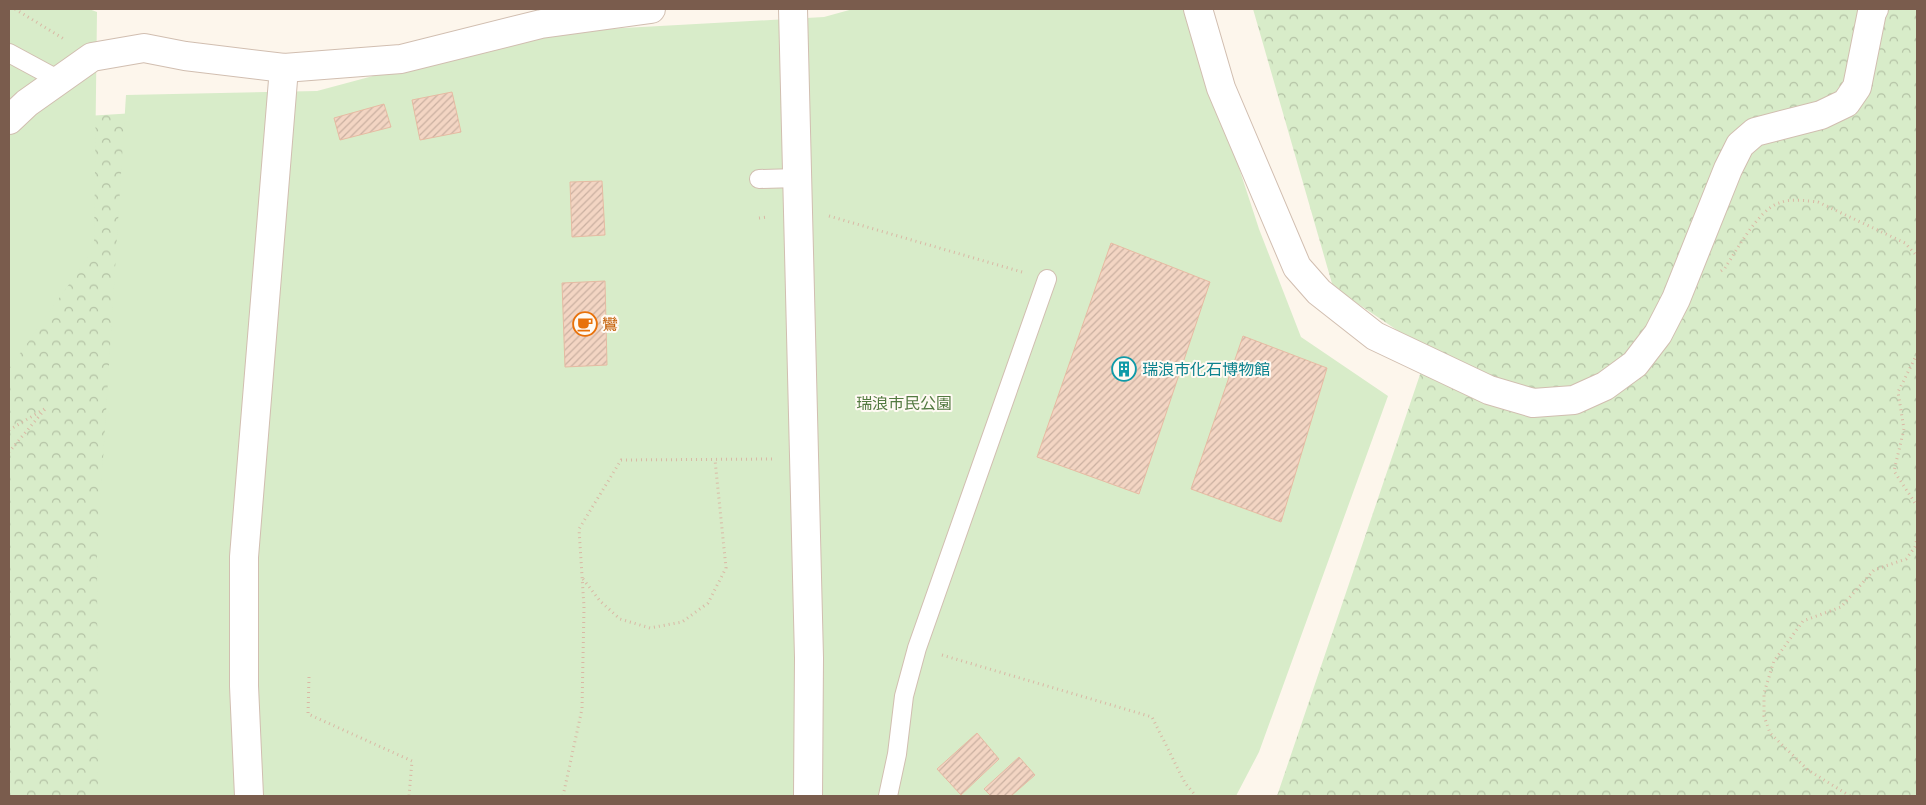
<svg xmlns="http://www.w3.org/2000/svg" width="1926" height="805" font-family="'Archivo Narrow','Noto Sans JP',sans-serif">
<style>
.forest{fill:url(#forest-crowns)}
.green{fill:#d8ecc9}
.building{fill:url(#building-hatch);stroke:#e6bba3}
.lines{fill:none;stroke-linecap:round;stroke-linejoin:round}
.service-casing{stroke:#d1beb0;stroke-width:20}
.minor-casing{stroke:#d1beb0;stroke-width:30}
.tertiary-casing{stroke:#d1beb0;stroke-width:30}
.path{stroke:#d9b8a5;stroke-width:3;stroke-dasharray:1 4;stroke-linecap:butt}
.service{stroke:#fff;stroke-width:18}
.minor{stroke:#fff;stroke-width:28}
.tertiary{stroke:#fff;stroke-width:28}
.labels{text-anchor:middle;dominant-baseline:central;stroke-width:4;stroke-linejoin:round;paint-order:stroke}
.food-label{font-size:16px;fill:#c56008;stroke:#fffaf3;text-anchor:start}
.culture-label{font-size:16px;fill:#0d838f;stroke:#fffaf3;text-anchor:start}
.park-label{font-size:16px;fill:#537a41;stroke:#fffaf3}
</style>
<defs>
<pattern id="forest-crowns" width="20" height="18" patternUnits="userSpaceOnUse" patternTransform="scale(1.25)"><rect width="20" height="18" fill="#d8ecc9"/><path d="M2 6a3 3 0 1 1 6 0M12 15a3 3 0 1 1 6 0" fill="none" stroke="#b4c2a5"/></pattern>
<pattern id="building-hatch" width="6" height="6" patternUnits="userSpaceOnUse" patternTransform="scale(1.25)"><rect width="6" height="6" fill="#f3d5c3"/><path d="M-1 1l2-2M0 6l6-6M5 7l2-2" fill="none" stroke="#cab0a1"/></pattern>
</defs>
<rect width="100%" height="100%" fill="#fdf6ec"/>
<path class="forest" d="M 1253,9 L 1917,9 L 1917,796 L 1277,796 L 1428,351 L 1333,287 Z
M 231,107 L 227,796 L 9,796 L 9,193 L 71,117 Z"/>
<path class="green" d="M 9,9 L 89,9 L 97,12 L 94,249 L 9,369 Z
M 853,9 L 1187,9 L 1259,229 L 1301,337 L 1388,396 L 1259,752 L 1236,796 L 98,796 L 97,555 L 126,95 L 317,91 L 533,33 L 824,17 Z"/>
<path class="building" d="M 452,92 L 461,132 L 420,140 L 412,100 Z
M 384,104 L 391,127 L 340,140 L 334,118 Z
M 602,181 L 605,235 L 572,237 L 570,182 Z
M 1111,243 L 1210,282 L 1139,494 L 1037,457 Z
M 605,281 L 607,365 L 565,367 L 562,283 Z
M 1243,336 L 1327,368 L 1281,522 L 1191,489 Z
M 977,733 L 999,759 L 961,795 L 937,769 Z
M 1019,757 L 1035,775 L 1011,796 L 991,796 L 984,789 Z"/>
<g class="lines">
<g class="service-casing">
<path id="service" d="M 9,53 L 59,80
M 759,179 L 798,178
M 888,796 L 897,754 L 904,696 L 917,648 L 1047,279"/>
</g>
<g class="minor-casing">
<path id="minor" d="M 1198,9 L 1221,88 L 1297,267 L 1319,292 L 1375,336 L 1489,390 L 1533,403 L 1574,400 L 1605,386 L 1635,364 L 1658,334 L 1676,299 L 1728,169 L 1740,145 L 1755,132 L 1821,115 L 1846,103 L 1857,87 L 1872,12 L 1874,9
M 249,796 L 244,686 L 244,557 L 284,68"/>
</g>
<g class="tertiary-casing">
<path id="tertiary" d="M 793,9 L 809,658 L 808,796
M 9,120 L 27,103 L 92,57 L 144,48 L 185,56 L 284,68 L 401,59 L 541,24 L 651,9"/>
</g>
<path class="path" d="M 15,9 L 64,39
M 829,216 L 1022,272
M 759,218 L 768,217
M 1721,271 L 1725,268 C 1737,250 1758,210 1779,203 C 1790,198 1807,201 1818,202 L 1905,243 L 1917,256
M 1917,354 L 1898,392 L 1904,429 L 1894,471 L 1917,506
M 9,430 L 46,408 L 9,452
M 583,579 L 600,601 L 620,619 L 650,628 L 682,622 L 708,603 L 726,568 L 715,460
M 942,655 L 1152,717 L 1185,783 L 1196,796
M 309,677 L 308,714 L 412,761 L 409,796
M 563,796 L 582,709 L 584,607 L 579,529 L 621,460 L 773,459
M 1850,796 L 1808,770 L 1770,733 L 1764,716 L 1764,693 L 1774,661 L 1803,621 L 1841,607 L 1874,570 L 1906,559 L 1915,547 L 1917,539"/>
<use href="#service" class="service"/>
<use href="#minor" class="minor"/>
<use href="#tertiary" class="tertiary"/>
</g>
<defs>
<g id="cafe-ring" transform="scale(1.25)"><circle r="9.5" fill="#fffaf3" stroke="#e8710a" stroke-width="1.5"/><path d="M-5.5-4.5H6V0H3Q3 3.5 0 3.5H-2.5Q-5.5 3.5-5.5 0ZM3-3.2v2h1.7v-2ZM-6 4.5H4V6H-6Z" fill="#e8710a"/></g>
<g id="building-ring" transform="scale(1.25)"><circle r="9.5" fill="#fffaf3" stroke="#0f9aa8" stroke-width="1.5"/><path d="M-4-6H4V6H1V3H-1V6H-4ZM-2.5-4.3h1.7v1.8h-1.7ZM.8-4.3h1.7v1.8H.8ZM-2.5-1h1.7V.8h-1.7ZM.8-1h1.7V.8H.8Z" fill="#0f9aa8"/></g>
</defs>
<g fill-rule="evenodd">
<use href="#cafe-ring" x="585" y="324"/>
<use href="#building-ring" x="1124" y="369"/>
</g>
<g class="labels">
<g class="food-label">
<text x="602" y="324">鸞</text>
</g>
<g class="culture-label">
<text x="1142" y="369">瑞浪市化石博物館</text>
</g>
<g class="park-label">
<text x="904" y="403">瑞浪市民公園</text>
</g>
</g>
<rect width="1926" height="805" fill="none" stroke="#7a5c4d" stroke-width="20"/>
</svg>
